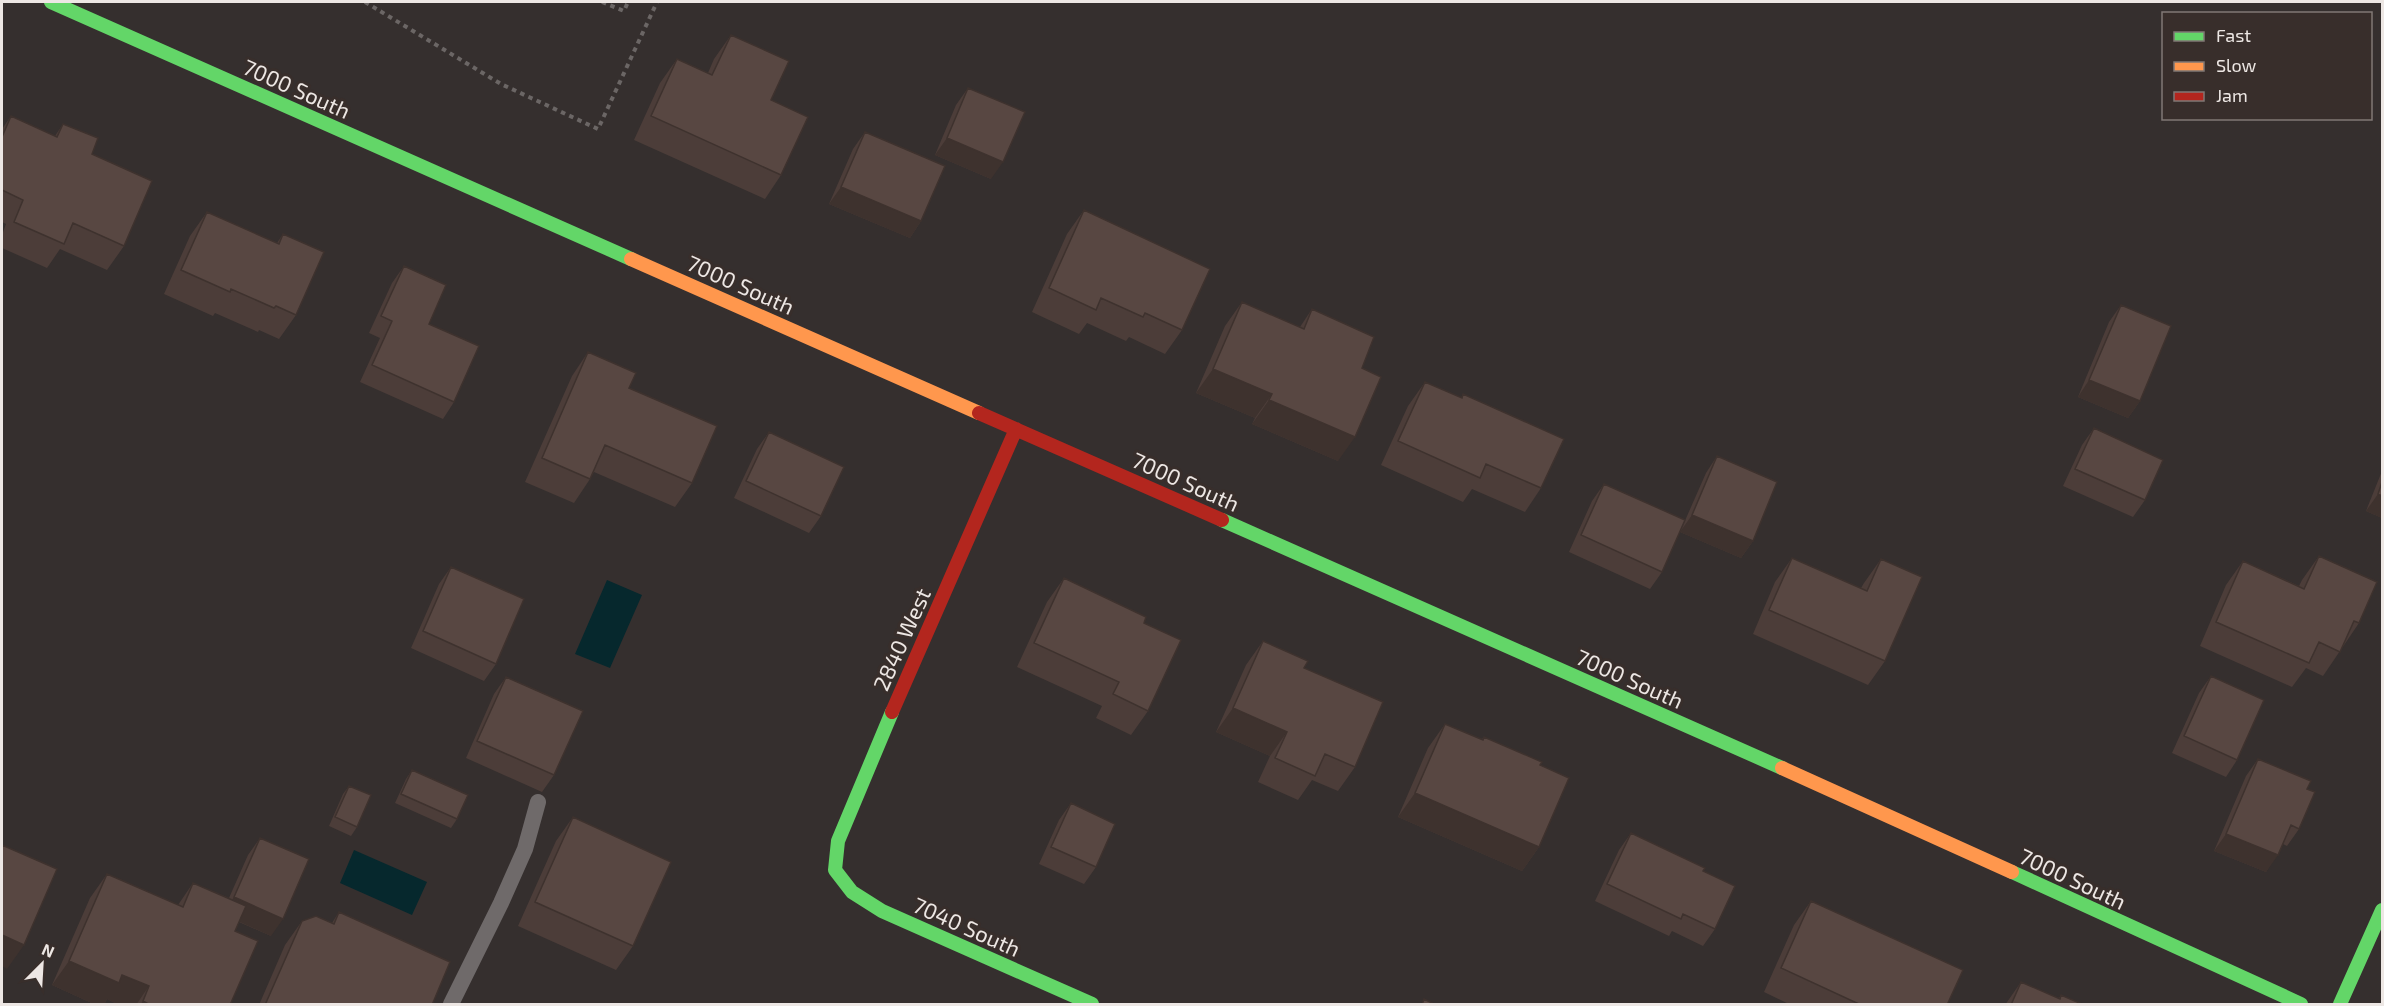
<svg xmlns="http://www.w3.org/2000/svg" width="2384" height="1006" font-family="'Exo 2',sans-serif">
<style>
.water{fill:#06282d}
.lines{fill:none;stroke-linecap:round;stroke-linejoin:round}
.path{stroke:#6b6665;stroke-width:4;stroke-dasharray:4.5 4.5;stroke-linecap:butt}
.lane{stroke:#6f6a6a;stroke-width:16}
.fast{stroke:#63d668;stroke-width:14}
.slow{stroke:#ff974d;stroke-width:14}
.jam{stroke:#b3261e;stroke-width:14}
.wall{fill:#4c3d39}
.shaded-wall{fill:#3e322e}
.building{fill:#584742;stroke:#3e322e;stroke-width:1.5}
.labels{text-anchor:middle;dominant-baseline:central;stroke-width:6;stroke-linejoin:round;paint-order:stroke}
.street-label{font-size:22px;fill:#ede7e4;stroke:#382e2b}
</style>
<rect width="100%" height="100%" fill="#352f2e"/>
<path class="water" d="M 607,580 L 642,595 L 610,668 L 575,654 Z
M 354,850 L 427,882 L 412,915 L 340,883 Z"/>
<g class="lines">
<path class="path" d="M 365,2 L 501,84 L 598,129 L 657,2
M 602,2 L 624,11 L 628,2"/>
<path class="lane" d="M 451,1004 L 501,903 L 525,849 L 538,802"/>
<path class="fast" d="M 51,2 L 631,259
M 1222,520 L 1782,768
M 892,712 L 838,841 L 835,870 L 852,892 L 882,911 L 1092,1004
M 2012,872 L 2301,1004
M 2340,1004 L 2382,910"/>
<path class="slow" d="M 631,259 L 979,413
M 1782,768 L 2012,872"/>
<path class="jam" d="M 979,413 L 1222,520
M 892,712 L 1016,429"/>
</g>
<path class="wall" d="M 731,35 L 771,100 L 781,175 L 765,199 L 634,140 L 660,83 L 677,59 L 708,73 L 714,59 Z
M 968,88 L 991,179 L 935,155 L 956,105 Z
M 11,116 L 55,136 L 63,124 L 92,154 L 124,246 L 107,270 L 60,249 L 47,268 L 2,248 L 2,235 L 6,224 L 2,222 L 2,129 Z
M 865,132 L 921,221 L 910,238 L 829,204 L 853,149 Z
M 1084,210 L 1182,330 L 1165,354 L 1129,337 L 1126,341 L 1087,323 L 1079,334 L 1032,312 L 1067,234 Z
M 207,212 L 277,243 L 283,234 L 296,315 L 279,339 L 259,330 L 258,332 L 215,313 L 213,316 L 164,294 L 190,236 Z
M 404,266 L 429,324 L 454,402 L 443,419 L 360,382 L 380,338 L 369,333 L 392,283 Z
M 1242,302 L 1300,327 L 1312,309 L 1362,368 L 1338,461 L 1252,424 L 1255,418 L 1196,393 L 1225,326 Z
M 2121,305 L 2140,401 L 2128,418 L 2078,397 L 2109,322 Z
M 588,352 L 629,388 L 692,483 L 675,507 L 594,472 L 590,479 L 574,503 L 525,482 L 572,376 Z
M 1425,382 L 1461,398 L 1463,394 L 1541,488 L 1525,512 L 1472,489 L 1463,502 L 1381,465 L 1408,406 Z
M 2094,428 L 2145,500 L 2133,517 L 2063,486 L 2082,445 Z
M 769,432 L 821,516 L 809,533 L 734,498 L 757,449 Z
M 1717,456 L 1753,541 L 1741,558 L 1680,532 L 1706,473 Z
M 2382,471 L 2382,518 L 2366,511 Z
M 1604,484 L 1662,572 L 1650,589 L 1569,552 L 1592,501 Z
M 2319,556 L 2359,623 L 2323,676 L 2306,668 L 2292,687 L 2200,646 L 2226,585 L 2243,561 L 2299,586 L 2302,580 Z
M 1792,558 L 1861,588 L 1864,583 L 1881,559 L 1885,661 L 1868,685 L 1753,634 L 1775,582 Z
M 451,567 L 496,664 L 484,681 L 411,648 L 439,584 Z
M 1064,578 L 1144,623 L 1148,711 L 1131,735 L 1096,718 L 1102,706 L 1017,667 L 1047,602 Z
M 1263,641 L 1304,668 L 1355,767 L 1338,791 L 1312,780 L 1298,800 L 1258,782 L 1270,756 L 1216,732 L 1246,665 Z
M 2211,676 L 2237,760 L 2226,777 L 2172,753 L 2199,693 Z
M 506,677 L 554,775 L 542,792 L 466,758 L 494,694 Z
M 1445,724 L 1482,739 L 1484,737 L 1540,765 L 1539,847 L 1522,871 L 1398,817 L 1428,748 Z
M 2258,759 L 2307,789 L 2299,829 L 2287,846 L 2283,844 L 2266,872 L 2214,851 L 2246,776 Z
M 412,770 L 457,819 L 451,828 L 395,803 L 406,779 Z
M 349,786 L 357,827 L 351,836 L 329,826 L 343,794 Z
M 1071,803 L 1096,867 L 1084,884 L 1039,864 L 1059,820 Z
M 573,817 L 633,946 L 616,970 L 518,926 L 556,841 Z
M 1631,833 L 1703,871 L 1715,929 L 1703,946 L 1672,931 L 1669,936 L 1595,901 L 1619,850 Z
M 260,838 L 271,936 L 239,922 L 235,931 L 230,1005 L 119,1005 L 107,999 L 104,1005 L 96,1005 L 52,985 L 90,898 L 107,874 L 178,905 L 193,883 L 229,898 L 248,855 Z
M 1811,901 L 1947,1005 L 1791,1005 L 1764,992 L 1794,925 Z
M 339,912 L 432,1005 L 259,1005 L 285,945 L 302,921 L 332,923 Z
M 2021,982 L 2059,998 L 2061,995 L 2084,1005 L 2005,1005 Z"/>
<path class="shaded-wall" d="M 947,138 L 1003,162 L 991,179 L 935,155 Z
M 841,187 L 921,221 L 910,238 L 829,204 Z
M 1213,369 L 1272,394 L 1255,418 L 1196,393 Z
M 2089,380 L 2140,401 L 2128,418 L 2078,397 Z
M 1269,400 L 1355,437 L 1338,461 L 1252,424 Z
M 2378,494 L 2382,496 L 2382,518 L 2366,511 Z
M 1692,515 L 1753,541 L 1741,558 L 1680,532 Z
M 1233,708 L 1287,732 L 1270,756 L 1216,732 Z
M 1415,793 L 1539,847 L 1522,871 L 1398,817 Z
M 2226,834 L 2278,855 L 2266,872 L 2214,851 Z
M 234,897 L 283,919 L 271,936 L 222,914 Z
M 2,935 L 24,945 L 7,969 L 2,966 Z
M 69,961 L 122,975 L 149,986 L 136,1005 L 119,1005 L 107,999 L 104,1005 L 96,1005 L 52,985 Z
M 143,1001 L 150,1005 L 140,1005 Z"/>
<path class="building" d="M 731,35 L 789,61 L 771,100 L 808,117 L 781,175 L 651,116 L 677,59 L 712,75 Z
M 968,88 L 1025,112 L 1003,162 L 947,138 Z
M 11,116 L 57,137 L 63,124 L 98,138 L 92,154 L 152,181 L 124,246 L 73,223 L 64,244 L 14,222 L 23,200 L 2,190 L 2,137 Z
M 865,132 L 945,166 L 921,221 L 841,187 Z
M 1084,210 L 1210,269 L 1182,330 L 1145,313 L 1143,317 L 1101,298 L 1096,310 L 1049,288 Z
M 207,212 L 279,244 L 283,234 L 324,252 L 296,315 L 276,306 L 274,308 L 231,289 L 230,292 L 181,270 Z
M 404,266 L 446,285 L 429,324 L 479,346 L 454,402 L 372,365 L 392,321 L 381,316 Z
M 1242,302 L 1304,329 L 1312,309 L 1374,337 L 1362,368 L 1381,377 L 1355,437 L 1269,400 L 1272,394 L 1213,369 Z
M 2121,305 L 2171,326 L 2140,401 L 2089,380 Z
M 588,352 L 636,373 L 629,388 L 717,426 L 692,483 L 605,445 L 590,479 L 542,458 Z
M 1425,382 L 1462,398 L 1463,394 L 1564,439 L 1541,488 L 1486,464 L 1480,478 L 1398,441 Z
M 2094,428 L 2163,460 L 2145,500 L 2075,469 Z
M 769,432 L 844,467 L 821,516 L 746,481 Z
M 1717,456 L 1777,482 L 1753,541 L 1692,515 Z
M 2382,482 L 2382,496 L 2378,494 Z
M 1604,484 L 1685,520 L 1662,572 L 1581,535 Z
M 2319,556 L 2377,582 L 2359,623 L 2354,621 L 2340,652 L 2319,642 L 2309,663 L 2216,622 L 2243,561 L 2304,589 Z
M 1792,558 L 1867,591 L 1881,559 L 1922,577 L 1885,661 L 1769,610 Z
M 451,567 L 524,599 L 496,664 L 423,631 Z
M 1064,578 L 1146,617 L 1144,623 L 1181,640 L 1148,711 L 1113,694 L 1119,682 L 1034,643 Z
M 1263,641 L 1308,661 L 1304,668 L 1383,702 L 1355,767 L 1325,754 L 1315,776 L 1275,758 L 1287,732 L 1233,708 Z
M 2211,676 L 2264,700 L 2237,760 L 2184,736 Z
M 506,677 L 583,711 L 554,775 L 477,741 Z
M 1445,724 L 1483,740 L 1484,737 L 1542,762 L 1540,765 L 1569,778 L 1539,847 L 1415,793 Z
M 2258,759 L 2311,781 L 2307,789 L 2315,792 L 2299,829 L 2291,825 L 2278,855 L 2226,834 Z
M 412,770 L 468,795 L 457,819 L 401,794 Z
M 349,786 L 371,795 L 357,827 L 335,817 Z
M 1071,803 L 1115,824 L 1096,867 L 1051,847 Z
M 573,817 L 671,862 L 633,946 L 535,902 Z
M 1631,833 L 1705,868 L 1703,871 L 1735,886 L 1715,929 L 1683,914 L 1681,919 L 1607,884 Z
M 260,838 L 309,859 L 283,919 L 234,897 Z
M 2,845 L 57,869 L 24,945 L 2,935 Z
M 107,874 L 183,907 L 193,883 L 246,906 L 235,931 L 258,941 L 230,1005 L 150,1005 L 143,1001 L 149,986 L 122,975 L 119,983 L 69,961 Z
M 1811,901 L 1963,970 L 1947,1005 L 1861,1005 L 1781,968 Z
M 339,912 L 450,962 L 432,1005 L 265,1005 L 302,921 L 316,916 L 334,924 Z
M 2021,982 L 2060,999 L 2061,995 L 2084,1005 L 2011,1005 Z
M 1424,999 L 1436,1005 L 1422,1005 Z"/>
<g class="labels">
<g class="street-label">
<text transform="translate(297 88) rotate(24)">7000 South</text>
<text transform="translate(741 284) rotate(24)">7000 South</text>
<text transform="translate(1186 481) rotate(24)">7000 South</text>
<text transform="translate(901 639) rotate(-66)">2840 West</text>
<text transform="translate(1630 678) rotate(24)">7000 South</text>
<text transform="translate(2073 878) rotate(25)">7000 South</text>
<text transform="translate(967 926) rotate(24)">7040 South</text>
</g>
</g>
<rect width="2384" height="1006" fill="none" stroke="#ede7e4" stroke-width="6"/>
<rect x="2162" y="12" width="210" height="108" fill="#382e2b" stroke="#807875" stroke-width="1.5"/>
<rect x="2174" y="32" width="30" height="9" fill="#63d668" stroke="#807875" stroke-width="1.5"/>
<text x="2216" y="42" font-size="18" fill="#ede7e4">Fast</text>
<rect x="2174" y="62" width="30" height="9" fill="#ff974d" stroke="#807875" stroke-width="1.5"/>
<text x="2216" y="72" font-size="18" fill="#ede7e4">Slow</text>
<rect x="2174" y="92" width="30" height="9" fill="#b3261e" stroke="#807875" stroke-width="1.5"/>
<text x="2216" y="102" font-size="18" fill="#ede7e4">Jam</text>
<g transform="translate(42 964) rotate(24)" stroke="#382e2b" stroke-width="4.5" paint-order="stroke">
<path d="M0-4.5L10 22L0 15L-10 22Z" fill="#ede7e4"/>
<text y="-9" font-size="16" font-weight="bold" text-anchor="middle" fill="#ede7e4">N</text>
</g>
</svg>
